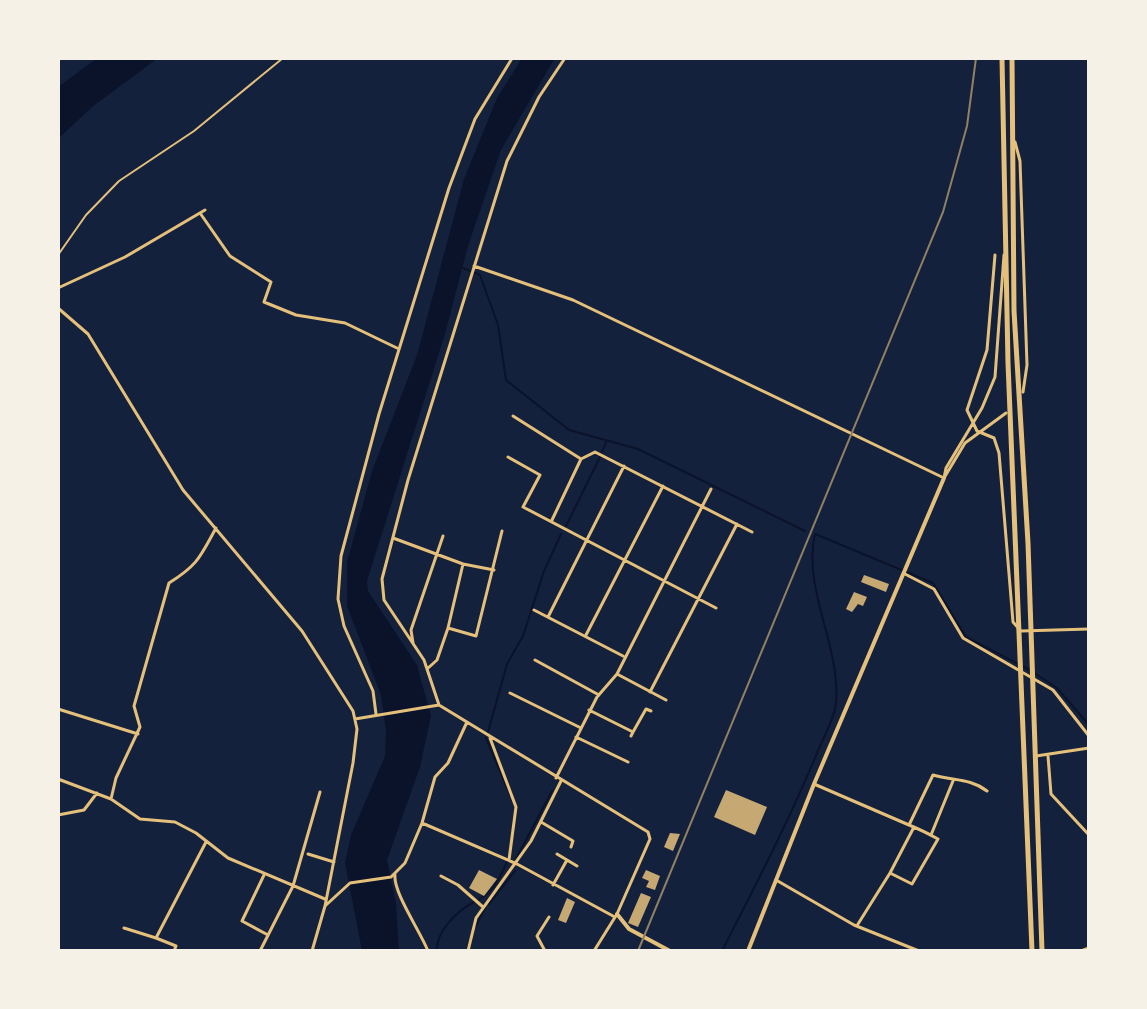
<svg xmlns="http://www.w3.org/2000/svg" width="1147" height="1009" font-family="Ubuntu,sans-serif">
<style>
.water{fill:#0b132b}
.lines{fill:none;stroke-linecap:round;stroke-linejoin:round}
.stream{stroke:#0b132b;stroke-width:2}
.building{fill:#c6a872}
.path{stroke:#e5c07b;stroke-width:2}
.minor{stroke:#e5c07b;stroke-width:3}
.tertiary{stroke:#e5c07b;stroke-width:4}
.trunk{stroke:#e5c07b;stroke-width:5}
.rail{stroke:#918062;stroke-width:2}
</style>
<rect width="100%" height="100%" fill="#14213d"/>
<path class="water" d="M 97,58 L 158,58 L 92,107 L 58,139 L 58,87 Z
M 522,58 L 555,58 L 501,150 L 468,246 L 445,334 L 367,581 L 368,591 L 417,665 L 431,716 L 420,767 L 387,860 L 396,903 L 399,951 L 362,951 L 345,863 L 351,835 L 385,756 L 386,731 L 381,695 L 347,606 L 347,562 L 372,471 L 417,355 L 464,179 L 497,98 Z"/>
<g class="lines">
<path class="stream" d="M 463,268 L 480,275 L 498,325 L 506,380 L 569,430 L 638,449 L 805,531
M 602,452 L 606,442
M 566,526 L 600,457
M 1036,674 L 1057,688 L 1089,725
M 488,732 L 507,664 L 523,636 L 544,571 L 561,534
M 486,738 L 510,795
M 516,859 L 552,791
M 478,900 C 494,892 500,877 507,862
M 489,904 L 515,871
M 476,926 L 485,908
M 437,951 C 436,931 457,911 474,902
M 722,951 C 755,886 789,821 817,753 C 823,738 835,718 836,702 C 841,648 802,587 815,534 L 933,583 L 966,637 L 1030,670"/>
</g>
<path class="building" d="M 864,575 L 889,584 L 886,592 L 861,582 Z
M 854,592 L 867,597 L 863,606 L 858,604 L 852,612 L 846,609 Z
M 726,790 L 767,807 L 755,835 L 714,817 Z
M 670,833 L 680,834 L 673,851 L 664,847 Z
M 479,870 L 497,879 L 484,896 L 469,888 Z
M 646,870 L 660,876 L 655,890 L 646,887 L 649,881 L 642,878 Z
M 641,893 L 651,897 L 638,927 L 628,923 Z
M 567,898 L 575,902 L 566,923 L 558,920 Z"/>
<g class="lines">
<path class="path" d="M 58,255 L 86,215 L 119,181 L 194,131 L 283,58"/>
<path class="minor" d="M 58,60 L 61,58
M 1015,142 L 1020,161 L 1027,365 L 1023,392
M 200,213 L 230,256 L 271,282 L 264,302 L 296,315 L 345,323 L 399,349
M 995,255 L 987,350 L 967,410 L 977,431 L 994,438 L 999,453 L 1013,622 L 1021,631 L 1089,629
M 474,266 L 573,300 L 944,478
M 58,288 L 125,257 L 205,210
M 58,308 L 88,334 L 183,490 L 302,631 L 353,711 L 357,729 L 353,763 L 325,906 L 312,951
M 513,416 L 581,459 L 595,452 L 752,532
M 508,457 L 540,475 L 523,507 L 716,608
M 944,478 L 946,468 L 982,408 L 995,377 L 1004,255
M 944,478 L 965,443 L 1006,413
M 552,520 L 581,459
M 393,538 L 463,564 L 448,628 L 437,660 L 427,669
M 463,564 L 494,570
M 905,574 L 934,589 L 963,638 L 1053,690 L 1089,736
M 534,610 L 623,656
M 548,617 L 624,466
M 448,628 L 476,636 L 502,531
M 586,635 L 663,486
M 413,643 L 411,630 L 443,536
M 535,660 L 599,695
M 617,674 L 666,700
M 650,692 L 737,524
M 510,693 L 581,728
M 439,705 L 424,660 L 384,600 L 382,579 L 408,480 L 507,161 L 539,97 L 565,58
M 58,709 L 138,734
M 589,710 L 633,732 L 631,736
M 376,714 L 373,691 L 344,626 L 338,599 L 341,556 L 379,414 L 449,188 L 475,119 L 511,60
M 355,719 L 439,705 L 648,832 L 650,839 L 617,914 L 594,951
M 633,732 L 646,709 L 651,711
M 576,737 L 628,762
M 490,738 L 516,807 L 509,860
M 1036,756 L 1089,748
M 1048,756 L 1051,794 L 1089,835
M 556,778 L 597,697 L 617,674 L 711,489
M 58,779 L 111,799 L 140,819 L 175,822 L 196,833 L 228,858 L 325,899
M 814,784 L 909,825 L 933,775 C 953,781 970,778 987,791
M 111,799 L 116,778 L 140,727 L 134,706 L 169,583 C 198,565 200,557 216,528
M 58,815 L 84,810 L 97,793
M 541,822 L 573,841 L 571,847
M 422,823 L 517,864 L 613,916
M 909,825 C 919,829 929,834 938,839 L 912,884 L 890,873 L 914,827
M 931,835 L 953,781
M 308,854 L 334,862
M 557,854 L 567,860
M 264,875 L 242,921 L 268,935
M 395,875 C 393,892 420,931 428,951
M 441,876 L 458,885 L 483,907
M 776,880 L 854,925 L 919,951
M 553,885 L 567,860 L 577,866
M 325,906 L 350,883 L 391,877 L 405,863 L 422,823 L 435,777 L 448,763 L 467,722
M 858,924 L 890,873
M 124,928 L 156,938
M 174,951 L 176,946 L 156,938 L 206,842
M 260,951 L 293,886 L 320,792
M 468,951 L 476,918 L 531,841 L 561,781
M 545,951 L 537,936 L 549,917
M 1081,951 L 1089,948"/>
<path class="tertiary" d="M 617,914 L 629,929 L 670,951
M 748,951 L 814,784 L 944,478"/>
<path class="trunk" d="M 1002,58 L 1008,363 L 1032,951
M 1012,58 L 1014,311 L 1028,543 L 1042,951"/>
<path class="rail" d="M 638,951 L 943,212 L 967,126 L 976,58"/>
</g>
<rect width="1147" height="1009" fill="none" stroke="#f6f1e7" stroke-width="120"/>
</svg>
